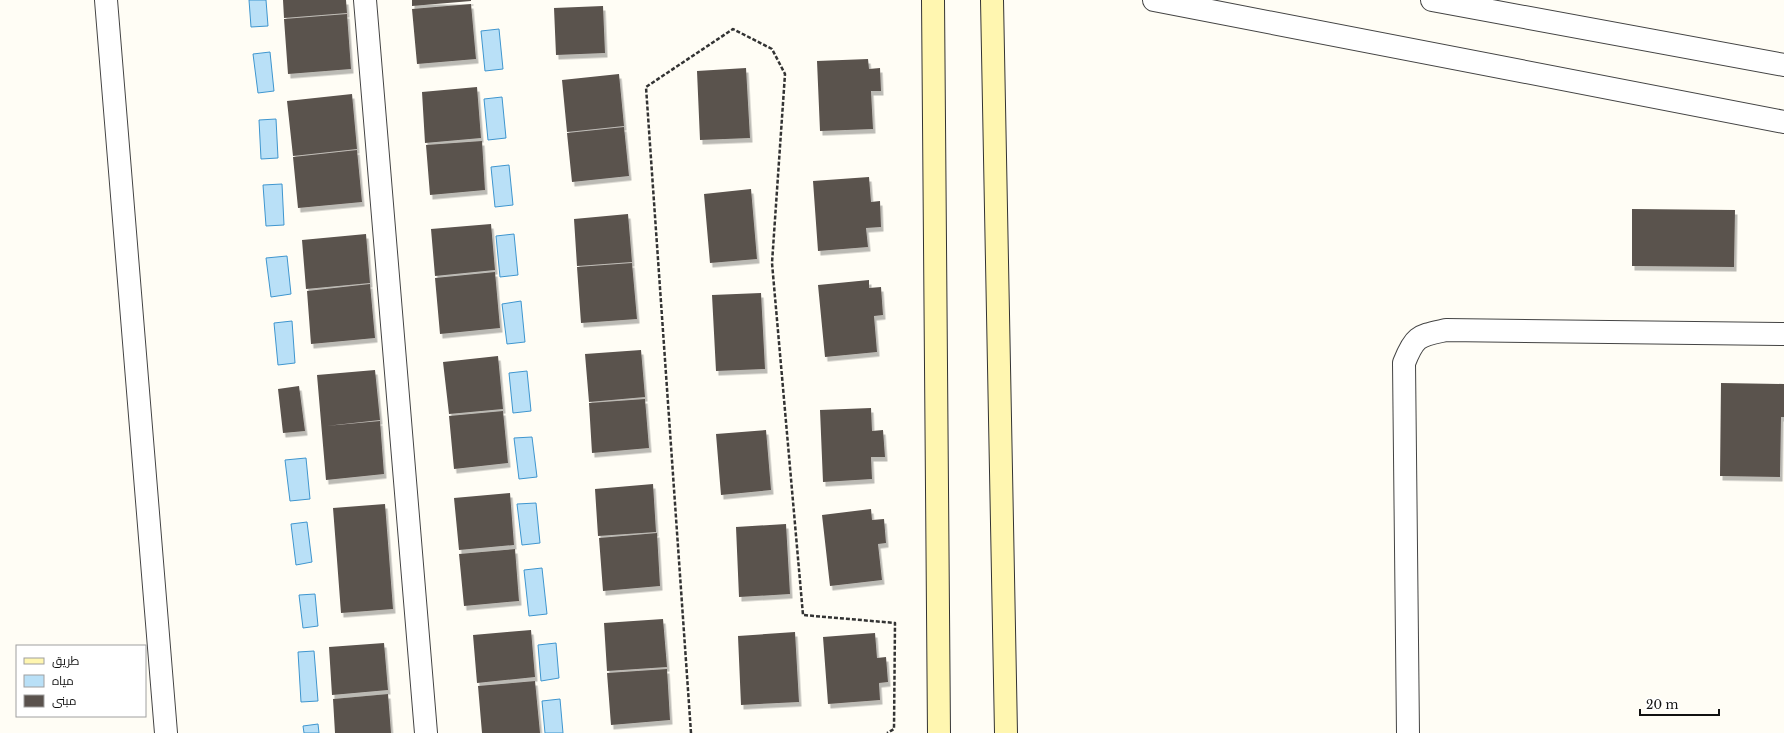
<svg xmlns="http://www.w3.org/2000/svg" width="1784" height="733" font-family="'Libre Baskerville',Cairo,serif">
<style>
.water{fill:#b9e0f7;stroke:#3f96cf}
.building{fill:#5a524d;filter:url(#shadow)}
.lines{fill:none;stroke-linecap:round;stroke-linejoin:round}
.street-casing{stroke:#444;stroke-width:24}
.secondary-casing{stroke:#333;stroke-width:24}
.path{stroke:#333;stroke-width:2.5;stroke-dasharray:4 2;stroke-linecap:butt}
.street{stroke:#fff;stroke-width:22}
.secondary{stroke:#fff6b0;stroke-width:22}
</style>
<defs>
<filter id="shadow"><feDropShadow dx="2.5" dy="4.5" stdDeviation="0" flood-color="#0004"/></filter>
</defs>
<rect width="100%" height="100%" fill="#fffdf5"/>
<path class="water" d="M 249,0 L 266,0 L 268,26 L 251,27 Z
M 499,29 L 503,69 L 485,71 L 481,31 Z
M 270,52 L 274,91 L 258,93 L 253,54 Z
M 502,97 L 506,138 L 488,140 L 484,99 Z
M 276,119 L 278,158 L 261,159 L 259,120 Z
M 509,165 L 513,205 L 495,207 L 491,167 Z
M 282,184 L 284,225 L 266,226 L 263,185 Z
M 514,234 L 518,275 L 500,277 L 496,236 Z
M 287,256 L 291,294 L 271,297 L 266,258 Z
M 521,301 L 525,342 L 507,344 L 502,304 Z
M 292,321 L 295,363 L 278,365 L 274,323 Z
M 527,371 L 531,411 L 513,413 L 509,373 Z
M 532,437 L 537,477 L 519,479 L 514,438 Z
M 306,458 L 310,499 L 290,501 L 285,460 Z
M 536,503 L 540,543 L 522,545 L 517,504 Z
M 307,522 L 312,562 L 296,565 L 291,524 Z
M 542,568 L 547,614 L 529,616 L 524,570 Z
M 315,594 L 318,626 L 303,628 L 299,595 Z
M 556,643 L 559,678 L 541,681 L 538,645 Z
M 314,651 L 318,701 L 301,702 L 298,652 Z
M 560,699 L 563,733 L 545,733 L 542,701 Z
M 318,724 L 319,733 L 304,733 L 303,726 Z"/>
<path class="building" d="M 283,0 L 346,0 L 347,13 L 284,18 Z
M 412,0 L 471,0 L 471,1 L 412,6 Z
M 471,4 L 476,59 L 417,64 L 412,9 Z
M 603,6 L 605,53 L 556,55 L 554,8 Z
M 347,14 L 351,69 L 288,74 L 284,19 Z
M 868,59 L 869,69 L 880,68 L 881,91 L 871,91 L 873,129 L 820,131 L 817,61 Z
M 746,68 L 750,138 L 700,140 L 697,71 Z
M 619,74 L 624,126 L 567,132 L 562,80 Z
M 477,87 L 481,138 L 425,143 L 422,92 Z
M 352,94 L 357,149 L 293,156 L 287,101 Z
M 624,127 L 629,176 L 572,182 L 567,133 Z
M 482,141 L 485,190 L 430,195 L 426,145 Z
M 357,150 L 362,202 L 298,208 L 293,157 Z
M 869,177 L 871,202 L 880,201 L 881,227 L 866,228 L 868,247 L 818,251 L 813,181 Z
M 751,189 L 757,259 L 710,263 L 704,194 Z
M 1632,209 L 1735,210 L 1734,267 L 1632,266 Z
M 628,214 L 632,262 L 577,266 L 574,219 Z
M 491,224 L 495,270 L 435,276 L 431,229 Z
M 366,234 L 370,283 L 306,289 L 302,240 Z
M 632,263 L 637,319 L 581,323 L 577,267 Z
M 495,272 L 500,328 L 440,334 L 435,278 Z
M 869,280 L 869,288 L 881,287 L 883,315 L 874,316 L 877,352 L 825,357 L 818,285 Z
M 370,284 L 375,338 L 311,344 L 307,291 Z
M 761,293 L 765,369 L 716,371 L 712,295 Z
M 641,350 L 645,397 L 589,402 L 585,354 Z
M 498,356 L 503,409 L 449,414 L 443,362 Z
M 375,370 L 380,420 L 326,426 L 380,421 L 384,474 L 326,480 L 317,375 Z
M 1721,383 L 1784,384 L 1784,417 L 1781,417 L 1780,477 L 1720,476 Z
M 299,386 L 305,431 L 283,433 L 278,389 Z
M 645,399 L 649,448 L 592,453 L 589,403 Z
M 871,408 L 872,431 L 883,430 L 885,457 L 871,457 L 872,479 L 823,482 L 820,410 Z
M 503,411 L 508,463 L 454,469 L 449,416 Z
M 766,430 L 771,490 L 721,495 L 716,434 Z
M 653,484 L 656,532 L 598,536 L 595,489 Z
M 510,493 L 514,545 L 459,550 L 454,498 Z
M 385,504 L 389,556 L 337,560 L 333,508 Z
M 871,509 L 872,520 L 884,519 L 886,543 L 878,544 L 882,580 L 830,586 L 822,515 Z
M 786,524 L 790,594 L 739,597 L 736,527 Z
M 657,533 L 660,586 L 603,591 L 599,538 Z
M 515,549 L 519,601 L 464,606 L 459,554 Z
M 389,556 L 393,609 L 341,613 L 337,560 Z
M 663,619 L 667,667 L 607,671 L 604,623 Z
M 531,630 L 535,677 L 477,683 L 473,635 Z
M 795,632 L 799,702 L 741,705 L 738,636 Z
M 875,633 L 877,658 L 886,657 L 888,682 L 879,683 L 880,700 L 828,704 L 823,637 Z
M 384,643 L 388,690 L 332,695 L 329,647 Z
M 667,669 L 670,720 L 611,725 L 607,673 Z
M 535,681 L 540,733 L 482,733 L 478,686 Z
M 388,694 L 391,733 L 335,733 L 333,699 Z"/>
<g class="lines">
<g class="street-casing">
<path id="street" d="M 106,0 L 166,733
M 365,0 L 426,733
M 1154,0 L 1784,122
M 1432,0 L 1784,65
M 1408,733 L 1404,363 C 1415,335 1419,336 1446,330 L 1784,334"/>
</g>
<g class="secondary-casing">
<path id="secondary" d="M 933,0 L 939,733
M 992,0 L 1006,733"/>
</g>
<path class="path" d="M 691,733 L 646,87 L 733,29 L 772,49 L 785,74 L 772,263 L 803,615 L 895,623 L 894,729 L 887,733"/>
<use href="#street" class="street"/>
<use href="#secondary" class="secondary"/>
</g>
<rect x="16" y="645" width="130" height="72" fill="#ffffff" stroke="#a0a0a0"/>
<rect x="24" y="658" width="20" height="6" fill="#fff6b0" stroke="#a0a0a0"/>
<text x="52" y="665" font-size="12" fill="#111111">طريق</text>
<rect x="24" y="675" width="20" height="12" fill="#b9e0f7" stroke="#a0a0a0"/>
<text x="52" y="685" font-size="12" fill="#111111">مياه</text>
<rect x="24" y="695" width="20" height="12" fill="#5a524d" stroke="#a0a0a0"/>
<text x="52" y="705" font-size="12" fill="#111111">مبنى</text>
<path d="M1640 709v6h79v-6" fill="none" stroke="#111111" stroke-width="2"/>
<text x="1646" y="709" font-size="12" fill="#111111" stroke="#ffffff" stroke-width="3" paint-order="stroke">20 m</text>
</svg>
